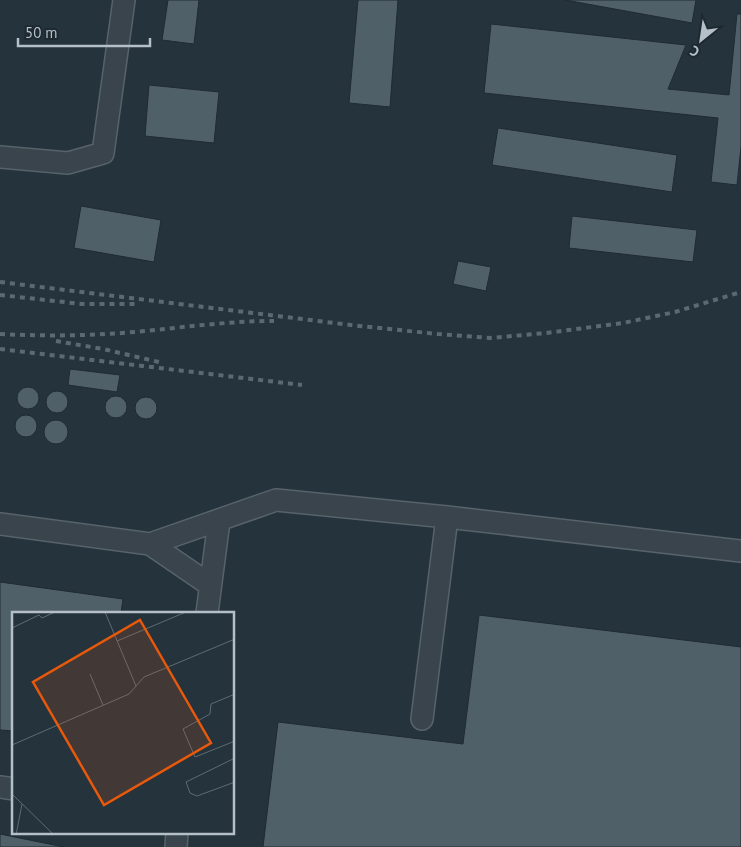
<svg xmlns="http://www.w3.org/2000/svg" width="741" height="847" font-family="'PT Sans',sans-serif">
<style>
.building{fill:#506069;stroke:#202b33}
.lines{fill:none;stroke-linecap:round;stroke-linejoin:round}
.minor-casing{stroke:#57626a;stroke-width:24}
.minor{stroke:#39444c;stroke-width:21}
.rail{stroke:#5b6973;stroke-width:4;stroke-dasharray:5 5;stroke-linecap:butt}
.inset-road{fill:none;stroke:#5e6b74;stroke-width:1}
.view{fill:#e8590c;fill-opacity:0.15;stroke:#e8590c;stroke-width:2.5}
.inset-edge{fill:none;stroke:#b4bfc7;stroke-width:2.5}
</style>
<rect width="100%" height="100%" fill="#25333c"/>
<path class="building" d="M 168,0 L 199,0 L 194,44 L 162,40 Z
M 358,0 L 398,0 L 390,107 L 349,103 Z
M 565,0 L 696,0 L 692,23 Z
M 737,14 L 741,14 L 741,147 L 737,185 L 711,182 L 718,118 L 484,93 L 491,24 L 686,45 L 668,89 L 729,95 Z
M 149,85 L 219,92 L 214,143 L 145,136 Z
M 498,128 L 677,155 L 672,192 L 492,165 Z
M 81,206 L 161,220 L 154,262 L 74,248 Z
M 572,216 L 697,230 L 693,262 L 569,248 Z
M 458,261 L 491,267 L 486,291 L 453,284 Z
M 70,369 L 120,375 L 117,392 L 68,385 Z
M17 398a11 11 0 1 1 22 0a11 11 0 1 1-22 0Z
M46 402a11 11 0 1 1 22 0a11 11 0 1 1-22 0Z
M105 407a11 11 0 1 1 22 0a11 11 0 1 1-22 0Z
M135 408a11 11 0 1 1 22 0a11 11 0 1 1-22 0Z
M15 426a11 11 0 1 1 22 0a11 11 0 1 1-22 0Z
M44 432a12 12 0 1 1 24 0a12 12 0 1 1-24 0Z
M 0,582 L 123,599 L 121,613 L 14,613 L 14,731 L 0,730 Z
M 479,615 L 741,647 L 741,847 L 263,847 L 278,722 L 463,744 Z
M 0,834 L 64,847 L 0,847 Z"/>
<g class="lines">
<g class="minor-casing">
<path id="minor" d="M 0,157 L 68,163 L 103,153 L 124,0
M 0,524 L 150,544 L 276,500 L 447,517 L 741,551
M 150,544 L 210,585
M 207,613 L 219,521
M 422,719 L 447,517
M 0,787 L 14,789
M 176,847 L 177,833"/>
</g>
<use href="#minor" class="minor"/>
<path class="rail" d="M 0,282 L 359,326 L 438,334 L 490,338 L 546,333 L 623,323 L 675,312 L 741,292
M 0,295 L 82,304 L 137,304
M 0,334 C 41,336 81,336 122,333 C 173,329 223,321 274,321
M 56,341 L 103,349 L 163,363
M 0,349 L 302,385"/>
</g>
<g transform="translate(12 612)">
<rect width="222" height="222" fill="#25333c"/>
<path class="inset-road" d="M 93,0 L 124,74M 0,16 L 27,3 L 30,6 L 43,0M 105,29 L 174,0M 78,62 L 91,93M 223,82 L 199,92 L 198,102 L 171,117 L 183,145 L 223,129M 0,133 L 117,82 L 132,65 L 223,27M 223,146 L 174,170 L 178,181 L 185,184 L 223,170M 0,182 L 42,223M 4,223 L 10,192"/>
<path class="view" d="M 128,8 L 199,131 L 92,193 L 21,70 Z"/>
<rect width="222" height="222" class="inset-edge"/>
</g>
<g transform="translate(701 40) rotate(210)" stroke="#1e2931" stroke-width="4" paint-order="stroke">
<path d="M0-4L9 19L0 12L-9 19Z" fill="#b4bfc7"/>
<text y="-8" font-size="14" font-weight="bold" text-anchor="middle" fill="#b4bfc7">С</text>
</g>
<path d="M18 38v8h132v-8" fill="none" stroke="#b4bfc7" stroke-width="2.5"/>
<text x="25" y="38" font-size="15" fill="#b4bfc7" stroke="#1e2931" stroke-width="4" paint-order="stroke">50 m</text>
</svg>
